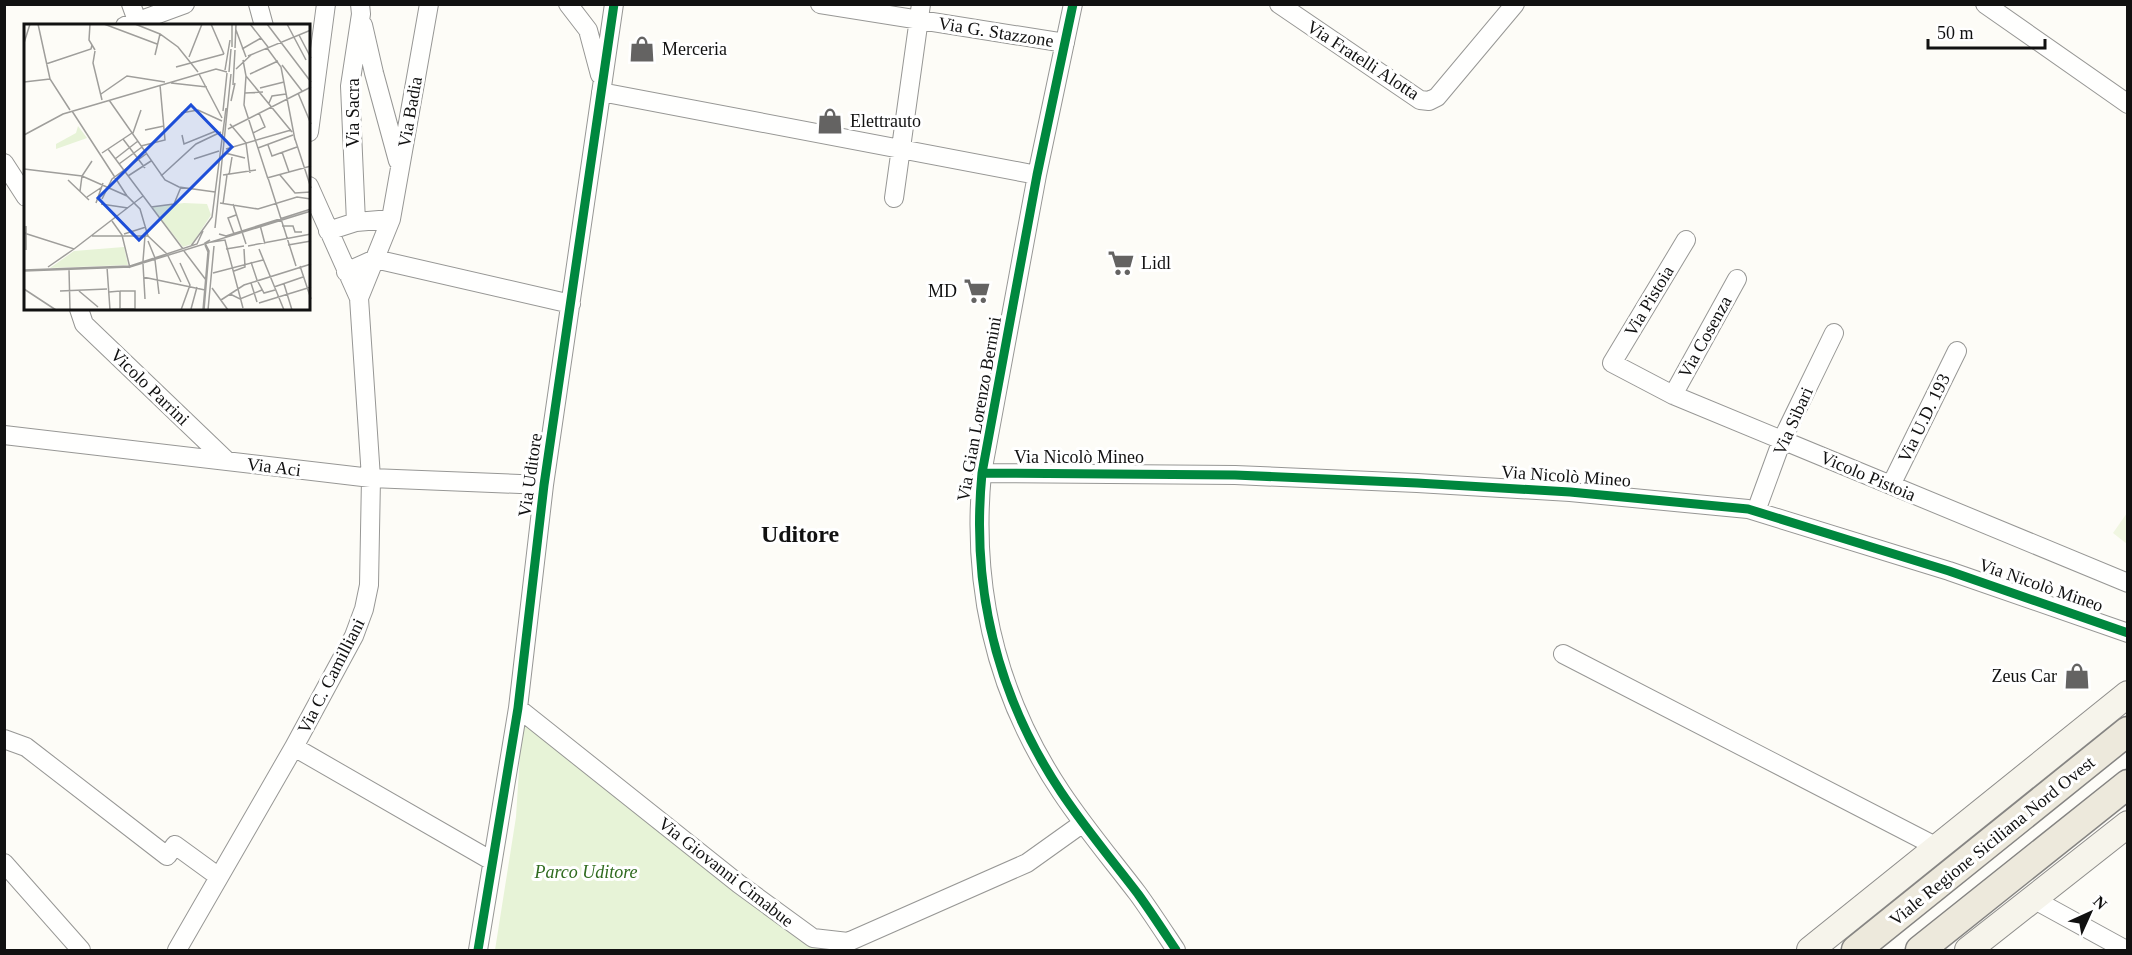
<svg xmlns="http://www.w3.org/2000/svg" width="2132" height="955" font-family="Georgia,serif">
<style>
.green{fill:#e7f3d7}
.pitch{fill:#f0f6e1}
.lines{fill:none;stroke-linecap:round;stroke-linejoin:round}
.street-casing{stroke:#979795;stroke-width:20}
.secondary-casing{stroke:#8e8d8b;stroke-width:28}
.primary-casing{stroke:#858482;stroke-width:31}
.street{stroke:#fffffe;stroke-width:18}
.secondary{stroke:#f6f4eb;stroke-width:26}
.primary{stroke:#ede9dc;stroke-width:28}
.cycleway-casing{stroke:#fff;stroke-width:13}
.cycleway{stroke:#00873e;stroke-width:9}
.labels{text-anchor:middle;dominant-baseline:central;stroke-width:6;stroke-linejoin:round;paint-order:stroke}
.street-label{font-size:18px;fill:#111;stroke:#fff}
.poi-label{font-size:18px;fill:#111;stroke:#fff;text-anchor:start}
.park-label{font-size:18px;font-style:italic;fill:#2f6b1f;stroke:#fff}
.district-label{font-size:24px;font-weight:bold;fill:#111;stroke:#fff}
.inset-road{fill:none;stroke:#9f9e9b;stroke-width:1.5}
.view{fill:#1d4ed8;fill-opacity:0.15;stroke:#1d4ed8;stroke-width:3}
.inset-edge{fill:none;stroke:#111;stroke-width:3}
</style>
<rect width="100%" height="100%" fill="#fdfcf7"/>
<path class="green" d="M 522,722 L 737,893 L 820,950 L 495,950 L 516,817 Z"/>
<path class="pitch" d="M 2127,513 L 2127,544 L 2113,533 Z"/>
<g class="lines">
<g class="street-casing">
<path id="street" d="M 131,4 L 139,26
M 258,4 L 264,26
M 568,4 L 588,30 L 600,75
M 820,4 L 1065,43
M 1073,4 L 1037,175 L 982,473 C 971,588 997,696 1061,792 C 1085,828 1112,860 1138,894 C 1151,912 1164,932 1176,950
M 1279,4 L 1420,100 L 1429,101 L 1437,97 L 1515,4
M 1985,4 L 2128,104
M 363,25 L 374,73 L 398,161
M 125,26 L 185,4
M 601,92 L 1037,175
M 309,132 L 326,4
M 4,163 L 26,197
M 894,198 L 921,4
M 356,222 L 350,86 L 361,14 L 360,4
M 328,231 L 356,222 L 391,219
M 1686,240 L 1612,363 L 1673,395 L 2128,583
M 346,272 L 375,259 L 571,304
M 359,298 L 391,219 L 429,4
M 79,309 L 84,324 L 227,461
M 1673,395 L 1737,279
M 4,435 L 371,478 L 544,485
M 982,473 L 1235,475 L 1417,483 L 1570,492 L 1748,509 L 1949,571 L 2128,633
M 1891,485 L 1957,351
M 1756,511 L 1782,440 L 1834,333
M 1563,654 L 1937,847
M 518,708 L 739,884 L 813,938 L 848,942 L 1027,863 L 1083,823
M 4,739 L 26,747 L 167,856 L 175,845 L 219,877
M 294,747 L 492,861
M 4,863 L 81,950
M 2033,899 L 2126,950
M 177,950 L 294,747 L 354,636 L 364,609 L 369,585 L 371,478 L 359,298 L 309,186
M 478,950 L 518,708 L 544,485 L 614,4"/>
</g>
<g class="secondary-casing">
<path id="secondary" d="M 1810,950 L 2128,694
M 1968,950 L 2128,824"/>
</g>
<g class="primary-casing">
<path id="primary" d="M 1856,950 L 2128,731
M 1920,950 L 2128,784"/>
</g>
<use href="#street" class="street"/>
<use href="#secondary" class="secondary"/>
<use href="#primary" class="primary"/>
<g class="cycleway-casing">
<path id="cycleway" d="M 1073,4 L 1037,175 L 982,473 C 971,588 997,696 1061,792 C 1085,828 1112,860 1138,894 C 1151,912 1164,932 1176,950
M 982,473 L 1235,475 L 1417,483 L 1570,492 L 1748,509 L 1949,571 L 2128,633
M 478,950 L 518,708 L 544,485 L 614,4"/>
</g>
<use href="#cycleway" class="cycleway"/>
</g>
<defs>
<g id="shop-bare" transform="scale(2.07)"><path d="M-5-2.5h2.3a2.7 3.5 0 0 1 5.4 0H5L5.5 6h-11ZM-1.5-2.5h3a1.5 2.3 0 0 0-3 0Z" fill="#646362" stroke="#fff" stroke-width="2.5" paint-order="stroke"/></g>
<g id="supermarket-bare" transform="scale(2.07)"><path d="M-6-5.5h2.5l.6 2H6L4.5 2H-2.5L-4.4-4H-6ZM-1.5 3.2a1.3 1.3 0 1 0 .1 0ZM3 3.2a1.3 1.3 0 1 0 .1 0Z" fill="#646362" stroke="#fff" stroke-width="2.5" paint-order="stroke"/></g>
</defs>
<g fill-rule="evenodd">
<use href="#shop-bare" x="642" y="49"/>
<use href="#shop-bare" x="830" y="121"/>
<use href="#supermarket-bare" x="1121" y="263"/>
<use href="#supermarket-bare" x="977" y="291"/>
<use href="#shop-bare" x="2077" y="676"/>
</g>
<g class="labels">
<g class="street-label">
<text transform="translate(996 32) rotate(9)">Via G. Stazzone</text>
<text transform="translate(1363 60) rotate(33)">Via Fratelli Alotta</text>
<text transform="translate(410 112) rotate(-80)">Via Badia</text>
<text transform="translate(353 113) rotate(-90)">Via Sacra</text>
<text transform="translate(1649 301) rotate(-59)">Via Pistoia</text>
<text transform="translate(1705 337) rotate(-61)">Via Cosenza</text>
<text transform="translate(150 387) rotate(44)">Vicolo Parrini</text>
<text transform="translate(979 409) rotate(-80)">Via Gian Lorenzo Bernini</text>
<text transform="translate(1924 418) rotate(-64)">Via U.D. 193</text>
<text transform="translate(1793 421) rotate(-66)">Via Sibari</text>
<text x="1079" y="457">Via Nicolò Mineo</text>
<text transform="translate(274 467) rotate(7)">Via Aci</text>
<text transform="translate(530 475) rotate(-82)">Via Uditore</text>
<text transform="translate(1566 476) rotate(4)">Via Nicolò Mineo</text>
<text transform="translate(1868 476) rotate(23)">Vicolo Pistoia</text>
<text transform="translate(2041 585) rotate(19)">Via Nicolò Mineo</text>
<text transform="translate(331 676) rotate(-63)">Via C. Camilliani</text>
<text transform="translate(1992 841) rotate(-39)">Viale Regione Siciliana Nord Ovest</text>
<text transform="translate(726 872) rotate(38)">Via Giovanni Cimabue</text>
</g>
<g class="poi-label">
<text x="662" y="49">Merceria</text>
<text x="850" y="121">Elettrauto</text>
<text x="1141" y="263">Lidl</text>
<text x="957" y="291" text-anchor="end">MD</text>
<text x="2057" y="676" text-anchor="end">Zeus Car</text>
</g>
<g class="park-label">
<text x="586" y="872">Parco Uditore</text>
</g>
<g class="district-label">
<text x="800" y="534">Uditore</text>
</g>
</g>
<g transform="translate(24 24)">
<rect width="286" height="286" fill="#fdfcf7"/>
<path d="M 54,102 L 63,114 L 32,125 L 32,120 L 52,109 ZM 160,179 L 183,180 L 187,191 L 168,220 L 159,223 L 128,183 ZM 100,223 L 104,241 L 26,244 L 50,227 Z" fill="#e7f3d7"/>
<path class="inset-road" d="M 14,0 L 26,55 L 46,86M 66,0 L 65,16 L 71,26M 80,0 L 133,20M 111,0 L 136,10 L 154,23 L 174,48M 187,0 L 200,30M 208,0 L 208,23M 226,0 L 244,23M 243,0 L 287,58M 263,0 L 282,36M 212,6 L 222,33M 275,11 L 287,34M 0,19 L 6,0M 211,24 L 212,0M 243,24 L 257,43 L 271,116M 218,25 L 237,14M 71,27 L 69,39 L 78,76M 131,31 L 136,10M 224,32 L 287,6M 165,33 L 178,0M 219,36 L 222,52 L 220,81 L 244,155M 22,40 L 67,25 L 68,21M 258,41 L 278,67M 152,43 L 200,30M 212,45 L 227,31M 201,46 L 206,16M 205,48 L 207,25M 175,50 L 198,94M 226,50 L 254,37M 222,52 L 268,108M 0,58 L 26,55M 147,59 L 183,63M 209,61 L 211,26M 236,64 L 260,58M 221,69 L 239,68M 274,69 L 287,100M 77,70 L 103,52 L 141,58M 85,76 L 141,156 L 155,163 L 191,168M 207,77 L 211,59M 245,79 L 248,72 L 262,70M 48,87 L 103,172M 199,87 L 203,49M 157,89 L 174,86 L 198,97M 206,100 L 222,119M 204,105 L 287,63M 121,106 L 140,102M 109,109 L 117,86M 229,109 L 241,103 L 235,89M 0,111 L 39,90 L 192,45 L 203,48M 158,111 L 160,120 L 192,107M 99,115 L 121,144M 271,115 L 287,164M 222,119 L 226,149M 244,121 L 248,132 L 273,123M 117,122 L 141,116 L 136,61M 234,124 L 269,111M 84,125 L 159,225M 202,125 L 267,106M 258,128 L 265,148M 78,129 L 108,109M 201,129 L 221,134M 91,135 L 114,117M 170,135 L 195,127M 95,140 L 118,123M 0,145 L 58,152 L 103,172 L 116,185 L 124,212M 199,151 L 232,146M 205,151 L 208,133M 256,151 L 271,169 L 287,168M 104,152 L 127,137M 137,152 L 172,120 L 197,108M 243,154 L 287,142M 244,154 L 272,242M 44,156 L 65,176M 56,167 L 58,152 L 68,137M 63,173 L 78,163M 78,175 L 88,155 L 122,130M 72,179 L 79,159M 196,179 L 234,185 L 273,173 L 287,175M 77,180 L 104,184M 199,180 L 203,151M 209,180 L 222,220M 127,183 L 150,180 L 157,163M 88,197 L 98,211 L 106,244M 236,201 L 241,220M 2,202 L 2,226M 258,202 L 269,202 L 271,208 L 278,208M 191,204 L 207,50M 0,209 L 50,225 L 119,172M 100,210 L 122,203M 195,210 L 202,212 L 287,185M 210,210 L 204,194 L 212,191M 68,212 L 124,212M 124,212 L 143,230M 124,217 L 131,234M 181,219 L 201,216 L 219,284M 264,221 L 287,217M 167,222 L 188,193 L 202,84M 224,222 L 287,210M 202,225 L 220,222M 235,225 L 260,286M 160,227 L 182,256M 144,232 L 157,258M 131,236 L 135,270M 119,237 L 121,212M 227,238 L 233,256M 156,239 L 166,261 L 157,286M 119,240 L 121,275M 276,242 L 287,275M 24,243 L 50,225M 83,243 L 86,286M 45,245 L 46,286M 0,246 L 106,242 L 173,220 L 179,207M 0,247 L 106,243 L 287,187M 210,247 L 221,243 L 220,225M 189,249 L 239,236M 119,253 L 181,266M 233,256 L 240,269 L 251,266M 227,259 L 233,278M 260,260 L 268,286M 250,263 L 279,253M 188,264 L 204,286M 0,265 L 32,286M 36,267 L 83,265M 55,267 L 74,283M 96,267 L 111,267 L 111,285 L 97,285M 206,270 L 216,275 L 238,266M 197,276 L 220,261 L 287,240M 235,279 L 287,263M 167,285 L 173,263M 80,286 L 96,285 L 96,267 L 85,268M 179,286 L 184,228 L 181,221M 180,286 L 185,227 L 181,219 L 186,216M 184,286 L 190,222"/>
<path class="view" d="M 167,81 L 208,123 L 115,216 L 74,174 Z"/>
<rect width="286" height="286" class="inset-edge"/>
</g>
<rect width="2132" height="955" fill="none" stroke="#111111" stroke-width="12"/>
<g transform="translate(2090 913) rotate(45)" stroke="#ffffff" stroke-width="4.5" paint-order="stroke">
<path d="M0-4.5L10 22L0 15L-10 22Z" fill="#111111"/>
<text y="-9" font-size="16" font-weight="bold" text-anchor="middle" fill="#111111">N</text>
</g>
<path d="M1928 39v9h117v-9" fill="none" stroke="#111111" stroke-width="3"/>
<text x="1937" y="39" font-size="18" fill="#111111" stroke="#ffffff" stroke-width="4.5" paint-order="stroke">50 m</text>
</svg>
